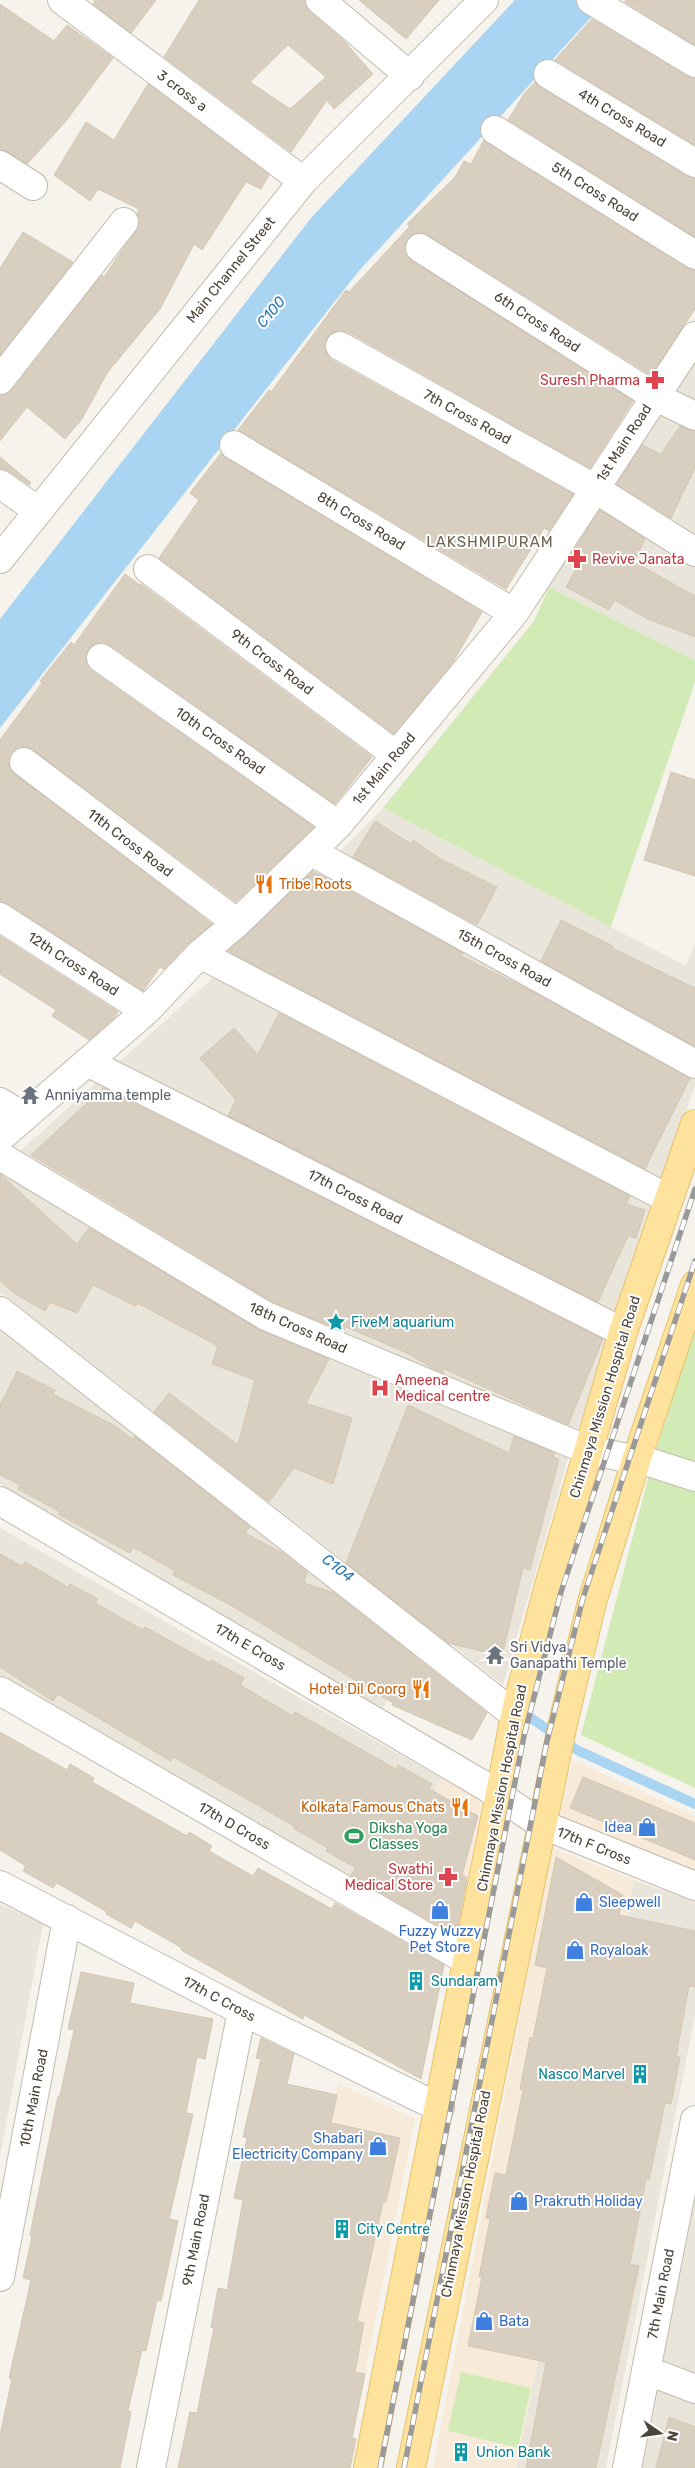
<svg xmlns="http://www.w3.org/2000/svg" width="695" height="2468" font-family="Rubik,sans-serif">
<style>
.residential{fill:#eae5da}
.commercial{fill:#f7ead8}
.green{fill:#d2eab5}
.water{fill:#a9d4f2}
.lines{fill:none;stroke-linecap:round;stroke-linejoin:round}
.stream{stroke:#a9d4f2;stroke-width:10}
.building{fill:#d8cfc1;stroke:#d3c7b4;fill-rule:evenodd}
.minor-casing{stroke:#c2bbae;stroke-width:30}
.major-casing{stroke:#e6c16a;stroke-width:30}
.minor{stroke:#fff;stroke-width:28}
.major{stroke:#ffe39c;stroke-width:28}
.rail-casing{stroke:#9a9a9a;stroke-width:5.5}
.rail{stroke:#fff;stroke-width:4;stroke-dasharray:11;stroke-linecap:butt}
.labels{text-anchor:middle;dominant-baseline:central;stroke-width:4;stroke-linejoin:round;paint-order:stroke}
.street-label{font-size:14px;fill:#4b4439;stroke:#fff}
.health-label{font-size:14px;fill:#be3a42;stroke:#fff;text-anchor:end}
.food-label{font-size:14px;fill:#c56008;stroke:#fff;text-anchor:end}
.worship-label{font-size:14px;fill:#5b616d;stroke:#fff;text-anchor:start}
.culture-label{font-size:14px;fill:#0d838f;stroke:#fff;text-anchor:start}
.shop-label{font-size:14px;fill:#366cbe;stroke:#fff;text-anchor:start}
.leisure-label{font-size:14px;fill:#27864d;stroke:#fff;text-anchor:start}
.water-label{font-size:15px;font-style:italic;fill:#2e7ab2;stroke:#fff}
.neighbourhood-label{font-size:15px;letter-spacing:1px;fill:#6e6250;stroke:#fff}
</style>
<rect width="100%" height="100%" fill="#f6f3ec"/>
<path class="residential" d="M 695,351 L 695,660 L 549,587 Z
M 383,808 L 686,966 L 695,943 L 695,1085 L 568,1459 L 503,1685 L 0,1292 L 0,1169 L 235,958 Z
M 0,1324 L 421,1649 L 381,1711 L 0,1484 Z
M 0,1528 L 441,1778 L 414,1835 L 424,1844 L 395,1905 L 0,1680 Z
M 634,1880 L 695,1902 L 695,2015 L 606,2468 L 516,2468 Z
M 0,1904 L 43,1924 L 0,2157 Z
M 695,2185 L 695,2380 L 653,2364 Z
M 650,2379 L 695,2397 L 695,2468 L 634,2468 Z"/>
<path class="commercial" d="M 573,1760 L 695,1816 L 695,1879 L 560,1816 Z
M 441,1778 L 481,1801 L 457,1940 L 395,1905 L 424,1844 L 414,1835 Z
M 552,1848 L 634,1880 L 516,2468 L 433,2468 Z
M 338,2083 L 415,2119 L 346,2468 L 260,2468 Z"/>
<path class="green" d="M 549,587 L 695,660 L 695,682 L 611,927 L 383,808 L 534,621 Z
M 695,1328 L 695,1788 L 581,1735 L 652,1463 Z
M 461,2372 L 531,2388 L 518,2448 L 448,2431 Z"/>
<path class="water" d="M 515,0 L 607,0 L 358,272 L 0,728 L 0,619 L 311,218 Z"/>
<g class="lines">
<path class="stream" d="M 518,1709 L 577,1750 L 695,1804"/>
</g>
<path class="building" d="M 95,0 L 156,0 L 131,33 L 93,4 Z
M 199,0 L 305,0 L 310,12 L 344,41 L 373,74 L 334,109 L 327,100 L 291,152 L 164,57 ZM 288,45 L 326,77 L 290,109 L 250,82 Z
M 359,0 L 439,0 L 406,39 Z
M 626,0 L 695,0 L 695,45 L 625,2 Z
M 0,4 L 54,41 L 67,25 L 113,58 L 66,121 L 27,164 L 8,152 L 0,149 Z
M 592,19 L 687,76 L 695,79 L 695,145 L 555,60 Z
M 535,82 L 540,87 L 687,176 L 695,179 L 695,237 L 508,120 L 524,94 Z
M 148,84 L 269,175 L 261,189 L 246,182 L 202,250 L 194,244 L 160,309 L 107,373 L 82,419 L 65,439 L 27,407 L 0,441 L 0,395 L 12,390 L 102,275 L 104,277 L 139,225 L 137,214 L 139,209 L 98,189 L 90,201 L 54,175 L 86,122 L 114,140 Z
M 484,140 L 687,268 L 695,271 L 695,309 L 651,375 L 428,235 L 421,232 L 413,234 L 407,240 L 404,247 L 406,255 L 412,261 L 633,401 L 590,468 L 348,332 L 339,330 L 332,333 L 327,338 L 324,347 L 327,354 L 332,360 L 573,494 L 549,531 L 544,528 L 506,589 L 238,430 L 269,390 L 271,392 L 346,290 L 349,292 L 410,226 L 407,224 L 455,177 L 464,161 L 471,164 Z
M 23,232 L 73,262 L 0,355 L 0,268 Z
M 680,426 L 695,431 L 695,468 L 671,518 L 617,484 L 642,445 L 661,454 Z
M 221,453 L 226,458 L 482,612 L 453,662 L 394,734 L 159,558 L 199,500 L 190,493 Z
M 0,457 L 31,483 L 29,485 L 9,471 L 0,469 Z
M 600,510 L 645,539 L 634,562 L 695,596 L 695,637 L 648,619 L 614,600 L 609,610 L 566,587 L 585,553 L 576,547 Z
M 125,574 L 140,585 L 141,584 L 372,757 L 335,804 L 110,645 L 102,642 L 94,644 L 89,649 L 85,657 L 87,665 L 92,671 L 314,827 L 236,902 L 33,750 L 25,746 L 18,747 L 12,752 L 8,761 L 10,768 L 15,774 L 212,924 L 189,943 L 164,969 L 160,967 L 143,991 L 8,904 L 0,901 L 0,740 L 42,683 L 40,681 L 71,642 L 74,645 Z
M 671,772 L 695,780 L 695,876 L 644,860 Z
M 375,821 L 411,844 L 413,840 L 439,858 L 497,887 L 477,925 L 353,857 Z
M 313,871 L 463,953 L 461,956 L 527,989 L 690,1078 L 645,1169 L 228,951 Z
M 561,920 L 613,946 L 612,948 L 695,988 L 695,1046 L 541,961 Z
M 0,936 L 118,1012 L 115,1017 L 89,1040 L 52,1016 L 56,1010 L 0,974 Z
M 279,1013 L 630,1196 L 626,1204 L 645,1210 L 636,1238 L 628,1236 L 598,1302 L 228,1116 L 236,1100 L 200,1058 L 234,1028 L 258,1055 Z
M 103,1088 L 603,1339 L 568,1425 L 444,1369 L 443,1373 L 433,1368 L 405,1352 L 346,1327 L 343,1331 L 273,1302 L 31,1155 Z
M 0,1174 L 77,1244 L 89,1228 L 258,1329 L 329,1359 L 306,1403 L 352,1418 L 333,1484 L 294,1468 L 269,1502 L 154,1412 L 169,1393 L 238,1445 L 255,1380 L 212,1364 L 218,1346 L 137,1303 L 136,1306 L 93,1285 L 77,1313 L 50,1302 L 45,1311 L 12,1292 L 0,1280 Z
M 17,1371 L 55,1390 L 53,1394 L 117,1427 L 132,1439 L 135,1436 L 250,1527 L 245,1533 L 284,1554 L 307,1572 L 304,1583 L 334,1593 L 487,1713 L 472,1740 L 392,1705 L 393,1703 L 234,1607 L 173,1575 L 175,1571 L 133,1547 L 130,1553 L 58,1514 L 60,1512 L 18,1489 L 20,1485 L 0,1475 L 0,1405 Z
M 408,1405 L 509,1453 L 514,1436 L 555,1453 L 553,1457 L 559,1459 L 530,1570 L 523,1568 L 502,1656 L 448,1643 L 346,1563 Z
M 0,1554 L 22,1566 L 25,1562 L 68,1587 L 70,1584 L 98,1599 L 95,1603 L 143,1630 L 145,1627 L 210,1663 L 211,1660 L 244,1678 L 240,1685 L 293,1716 L 295,1712 L 396,1769 L 398,1765 L 432,1784 L 429,1789 L 478,1816 L 462,1875 L 467,1878 L 456,1936 L 351,1875 L 356,1868 L 326,1851 L 328,1848 L 293,1828 L 294,1826 L 173,1757 L 171,1761 L 58,1694 L 53,1701 L 0,1667 Z
M 0,1732 L 67,1770 L 70,1764 L 94,1778 L 92,1782 L 187,1836 L 189,1832 L 212,1846 L 209,1851 L 253,1876 L 258,1868 L 332,1909 L 335,1903 L 444,1965 L 421,2079 L 304,2015 L 303,2019 L 181,1950 L 182,1948 L 135,1921 L 131,1928 L 106,1914 L 107,1912 L 57,1883 L 53,1888 L 23,1871 L 26,1866 L 0,1850 Z
M 583,1777 L 695,1823 L 695,1860 L 570,1808 Z
M 556,1857 L 623,1895 L 619,1915 L 695,1931 L 695,1987 L 689,1986 L 676,2057 L 680,2057 L 671,2104 L 665,2103 L 649,2180 L 646,2179 L 630,2264 L 639,2266 L 596,2468 L 526,2468 L 546,2362 L 468,2346 L 482,2277 L 479,2277 L 490,2219 L 486,2218 L 495,2173 L 506,2175 L 523,2090 L 520,2089 L 530,2037 L 533,2038 L 547,1968 L 535,1965 Z
M 81,1972 L 134,1983 L 130,2003 L 213,2019 L 205,2059 L 197,2057 L 186,2113 L 193,2114 L 169,2219 L 178,2221 L 161,2301 L 157,2300 L 146,2351 L 142,2350 L 128,2411 L 131,2412 L 120,2468 L 0,2468 L 0,2435 L 12,2379 L 9,2378 L 31,2280 L 23,2278 L 32,2236 L 30,2235 L 58,2096 L 60,2096 L 74,2030 L 68,2029 Z
M 261,2038 L 294,2054 L 287,2084 L 337,2095 L 331,2123 L 400,2138 L 386,2202 L 383,2202 L 357,2321 L 364,2323 L 355,2372 L 365,2374 L 352,2438 L 356,2439 L 350,2468 L 178,2468 L 190,2412 L 197,2413 L 214,2328 L 211,2327 L 218,2288 L 227,2290 L 243,2200 L 234,2198 L 247,2138 L 243,2137 L 261,2059 L 256,2058 Z
M 669,2417 L 695,2427 L 695,2468 L 656,2468 Z"/>
<g class="lines">
<g class="minor-casing">
<path id="minor" d="M 62,0 L 303,181
M 320,0 L 410,76
M 591,0 L 695,63
M 548,74 L 695,163
M 495,130 L 695,255
M 0,165 L 33,186
M 420,248 L 654,396 L 695,416
M 340,346 L 594,488 L 695,552
M 0,380 L 124,222
M 234,445 L 514,613
M 0,484 L 37,510
M 0,559 L 303,181 L 484,0
M 148,569 L 396,755
M 101,658 L 338,825
M 24,762 L 237,923
M 312,852 L 695,1064
M 0,917 L 146,1011
M 200,954 L 669,1199
M 87,1062 L 623,1332
M 0,1102 L 24,1117
M 0,1138 L 146,1011 L 200,954 L 237,923 L 338,825 L 514,613 L 695,336
M 0,1156 L 266,1316 L 571,1443 L 588,1450 L 652,1463 L 695,1477
M 0,1311 L 515,1715
M 0,1501 L 485,1786 L 541,1824 L 695,1886
M 0,1691 L 468,1961
M 0,1885 L 242,2011 L 440,2108
M 0,2277 L 67,1919
M 646,2370 L 695,2389
M 151,2468 L 242,2011
M 627,2468 L 695,2120"/>
</g>
<g class="major-casing">
<path id="major" d="M 368,2468 L 517,1706 L 548,1589 L 623,1332 L 695,1124
M 411,2468 L 563,1723 L 592,1602 L 636,1461 L 695,1285"/>
</g>
<use href="#minor" class="minor"/>
<use href="#major" class="major"/>
<g class="rail-casing">
<path id="rail" d="M 380,2468 L 524,1736 L 561,1592 L 695,1189
M 404,2468 L 547,1741 L 583,1598 L 695,1261"/>
</g>
<use href="#rail" class="rail"/>
</g>
<defs>
<g id="pharmacy-bare" transform="scale(1.5)"><path d="M-2-6h4v4h4v4h-4v4h-4v-4h-4v-4h4Z" fill="#e0444e" stroke="#fff" stroke-width="2.5" paint-order="stroke"/></g>
<g id="restaurant-bare" transform="scale(1.5)"><path d="M-5-6h1v4h1v-4h1v4h1v-4h1v5L-1.5 .5V6h-2V.5L-5-1ZM5-6V6H3V1.5H1.5Q1.5-4 5-6Z" fill="#e8710a" stroke="#fff" stroke-width="2.5" paint-order="stroke"/></g>
<g id="temple-bare" transform="scale(1.5)"><path d="M0-6L5-2H3V0L6.5 2.5H4V6H1.5V3h-3V6H-4V2.5H-6.5L-3 0V-2H-5Z" fill="#6b7280" stroke="#fff" stroke-width="2.5" paint-order="stroke"/></g>
<g id="sight-bare" transform="scale(1.5)"><path d="M0-6L1.8-2.2L6-1.7L2.9 1.2L3.7 5.4L0 3.3L-3.7 5.4L-2.9 1.2L-6-1.7L-1.8-2.2Z" fill="#0f9aa8" stroke="#fff" stroke-width="2.5" paint-order="stroke"/></g>
<g id="hospital-bare" transform="scale(1.5)"><path d="M-5-5h3v3.5h4V-5h3V5h-3V1.5h-4V5h-3Z" fill="#e0444e" stroke="#fff" stroke-width="2.5" paint-order="stroke"/></g>
<g id="shop-bare" transform="scale(1.5)"><path d="M-5-2.5h2.3a2.7 3.5 0 0 1 5.4 0H5L5.5 6h-11ZM-1.5-2.5h3a1.5 2.3 0 0 0-3 0Z" fill="#3f7fe0" stroke="#fff" stroke-width="2.5" paint-order="stroke"/></g>
<g id="stadium-bare" transform="scale(1.5)"><path d="M0-5a6.5 5 0 1 0 0 10a6.5 5 0 1 0 0-10ZM-3.5-1.8h7v3.6h-7Z" fill="#2e9e5b" stroke="#fff" stroke-width="2.5" paint-order="stroke"/></g>
<g id="building-bare" transform="scale(1.5)"><path d="M-4-6H4V6H1V3H-1V6H-4ZM-2.5-4.3h1.7v1.8h-1.7ZM.8-4.3h1.7v1.8H.8ZM-2.5-1h1.7V.8h-1.7ZM.8-1h1.7V.8H.8Z" fill="#0f9aa8" stroke="#fff" stroke-width="2.5" paint-order="stroke"/></g>
</defs>
<g fill-rule="evenodd">
<use href="#pharmacy-bare" x="655" y="380"/>
<use href="#pharmacy-bare" x="577" y="559"/>
<use href="#restaurant-bare" x="264" y="884"/>
<use href="#temple-bare" x="30" y="1095"/>
<use href="#sight-bare" x="336" y="1322"/>
<use href="#hospital-bare" x="380" y="1388"/>
<use href="#temple-bare" x="495" y="1655"/>
<use href="#restaurant-bare" x="421" y="1689"/>
<use href="#restaurant-bare" x="460" y="1807"/>
<use href="#shop-bare" x="647" y="1827"/>
<use href="#stadium-bare" x="354" y="1836"/>
<use href="#pharmacy-bare" x="448" y="1877"/>
<use href="#shop-bare" x="584" y="1902"/>
<use href="#shop-bare" x="440" y="1910"/>
<use href="#shop-bare" x="575" y="1950"/>
<use href="#building-bare" x="416" y="1981"/>
<use href="#building-bare" x="640" y="2074"/>
<use href="#shop-bare" x="378" y="2146"/>
<use href="#shop-bare" x="519" y="2201"/>
<use href="#building-bare" x="342" y="2229"/>
<use href="#shop-bare" x="484" y="2321"/>
<use href="#building-bare" x="461" y="2452"/>
</g>
<g class="labels">
<g class="street-label">
<text transform="translate(182 91) rotate(37)">3 cross a</text>
<text transform="translate(622 118) rotate(31)">4th Cross Road</text>
<text transform="translate(595 192) rotate(32)">5th Cross Road</text>
<text transform="translate(231 270) rotate(-51)">Main Channel Street</text>
<text transform="translate(537 322) rotate(33)">6th Cross Road</text>
<text transform="translate(467 417) rotate(29)">7th Cross Road</text>
<text transform="translate(624 443) rotate(-57)">1st Main Road</text>
<text transform="translate(361 521) rotate(31)">8th Cross Road</text>
<text transform="translate(272 662) rotate(37)">9th Cross Road</text>
<text transform="translate(220 741) rotate(35)">10th Cross Road</text>
<text transform="translate(384 769) rotate(-50)">1st Main Road</text>
<text transform="translate(130 843) rotate(37)">11th Cross Road</text>
<text transform="translate(504 958) rotate(29)">15th Cross Road</text>
<text transform="translate(73 964) rotate(33)">12th Cross Road</text>
<text transform="translate(355 1197) rotate(27)">17th Cross Road</text>
<text transform="translate(298 1328) rotate(24)">18th Cross Road</text>
<text transform="translate(605 1397) rotate(-73)">Chinmaya Mission Hospital Road</text>
<text transform="translate(250 1647) rotate(30)">17th E Cross</text>
<text transform="translate(502 1788) rotate(-79)">Chinmaya Mission Hospital Road</text>
<text transform="translate(234 1826) rotate(30)">17th D Cross</text>
<text transform="translate(594 1846) rotate(22)">17th F Cross</text>
<text transform="translate(219 1999) rotate(28)">17th C Cross</text>
<text transform="translate(34 2098) rotate(-79)">10th Main Road</text>
<text transform="translate(466 2194) rotate(-79)">Chinmaya Mission Hospital Road</text>
<text transform="translate(196 2240) rotate(-79)">9th Main Road</text>
<text transform="translate(661 2294) rotate(-79)">7th Main Road</text>
</g>
<g class="health-label">
<text x="640" y="380">Suresh Pharma</text>
<text x="592" y="559" text-anchor="start">Revive Janata</text>
<text x="395" y="1380" text-anchor="start">Ameena<tspan x="395" dy="16">Medical centre</tspan></text>
<text x="433" y="1869">Swathi<tspan x="433" dy="16">Medical Store</tspan></text>
</g>
<g class="food-label">
<text x="279" y="884" text-anchor="start">Tribe Roots</text>
<text x="406" y="1689">Hotel Dil Coorg</text>
<text x="445" y="1807">Kolkata Famous Chats</text>
</g>
<g class="worship-label">
<text x="45" y="1095">Anniyamma temple</text>
<text x="510" y="1647">Sri Vidya<tspan x="510" dy="16">Ganapathi Temple</tspan></text>
</g>
<g class="culture-label">
<text x="351" y="1322">FiveM aquarium</text>
<text x="431" y="1981">Sundaram</text>
<text x="625" y="2074" text-anchor="end">Nasco Marvel</text>
<text x="357" y="2229">City Centre</text>
<text x="476" y="2452">Union Bank</text>
</g>
<g class="shop-label">
<text x="632" y="1827" text-anchor="end">Idea</text>
<text x="599" y="1902">Sleepwell</text>
<text x="440" y="1931" text-anchor="middle">Fuzzy Wuzzy<tspan x="440" dy="16">Pet Store</tspan></text>
<text x="590" y="1950">Royaloak</text>
<text x="363" y="2138" text-anchor="end">Shabari<tspan x="363" dy="16">Electricity Company</tspan></text>
<text x="534" y="2201">Prakruth Holiday</text>
<text x="499" y="2321">Bata</text>
</g>
<g class="leisure-label">
<text x="369" y="1828">Diksha Yoga<tspan x="369" dy="16">Classes</tspan></text>
</g>
<g class="water-label">
<text transform="translate(271 312) rotate(-50)">C100</text>
<text transform="translate(338 1568) rotate(38)">C104</text>
</g>
<g class="neighbourhood-label">
<text x="490" y="542">LAKSHMIPURAM</text>
</g>
</g>
<g transform="translate(660 2433) rotate(103)" stroke="#ffffff" stroke-width="4" paint-order="stroke">
<path d="M0-4L9 19L0 12L-9 19Z" fill="#4b4439"/>
<text y="-8" font-size="14" font-weight="bold" text-anchor="middle" fill="#4b4439">N</text>
</g>
</svg>
